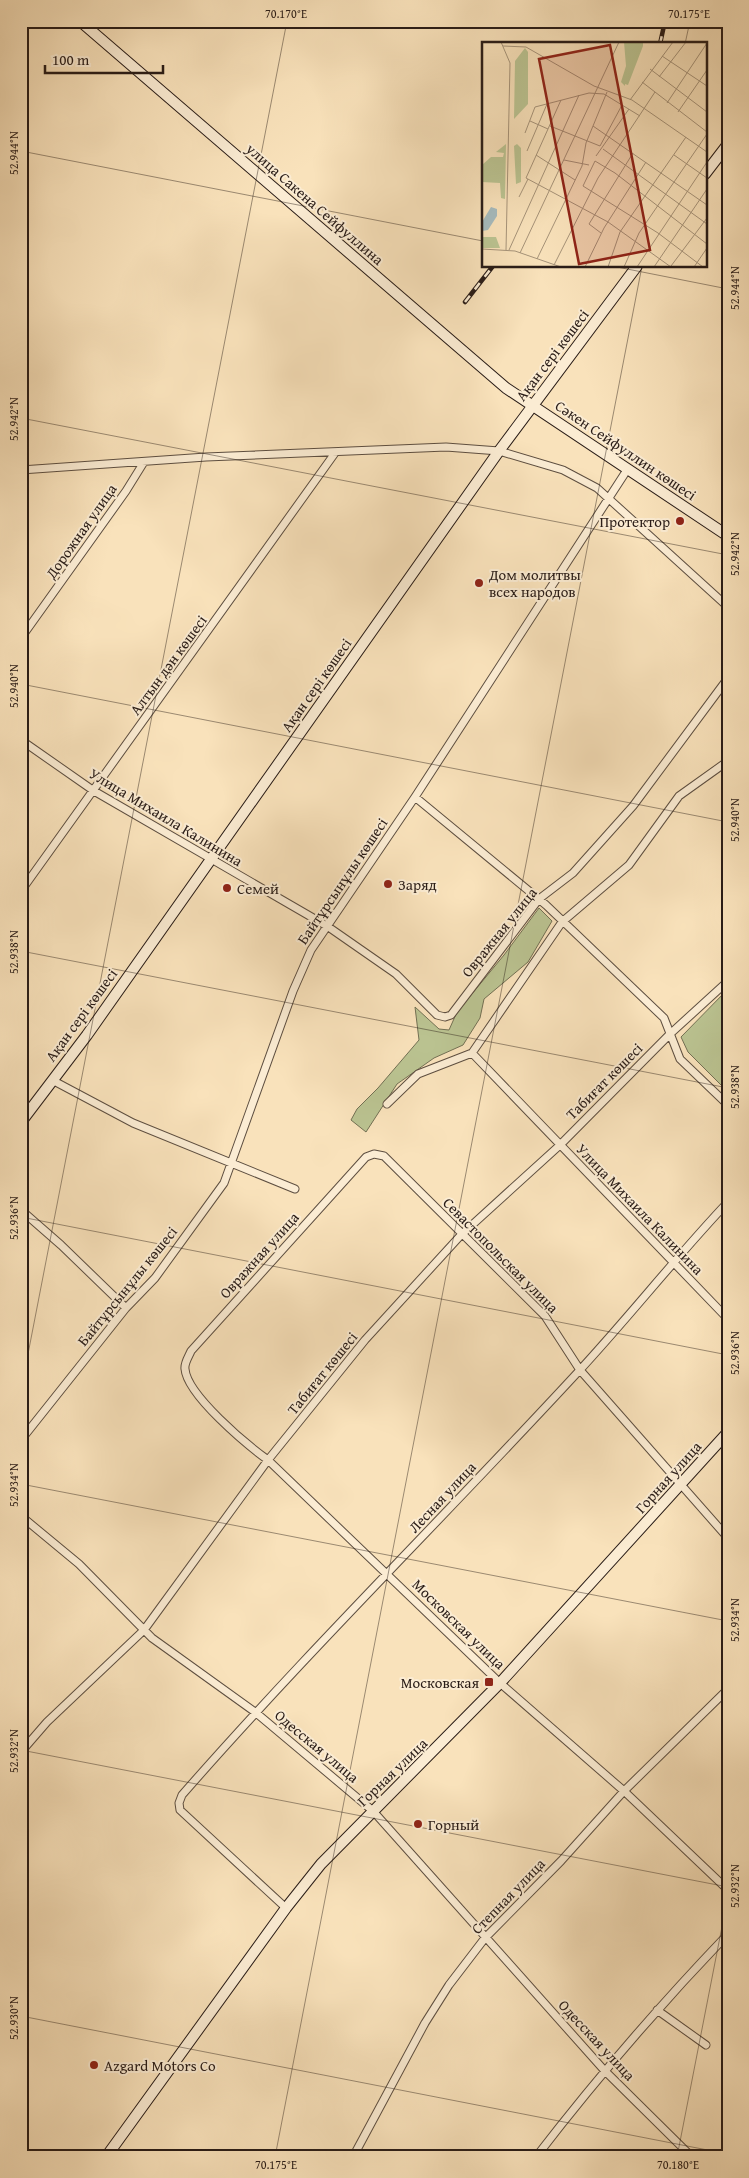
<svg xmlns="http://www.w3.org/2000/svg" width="749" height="2178" font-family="'Gentium Book Plus',serif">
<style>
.green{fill:#bbc492;stroke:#727054}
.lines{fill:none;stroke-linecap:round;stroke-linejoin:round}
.street-casing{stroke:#5d4e40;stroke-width:9}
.secondary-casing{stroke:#291c17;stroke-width:12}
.street{stroke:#fbecd3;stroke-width:7}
.secondary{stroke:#fbecd3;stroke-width:10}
.rail-casing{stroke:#291c17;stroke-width:4.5}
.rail{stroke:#fbecd3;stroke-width:2.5;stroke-dasharray:8;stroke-linecap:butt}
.ticks{fill:none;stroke:#291c17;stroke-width:1;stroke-opacity:0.45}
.poi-dot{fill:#8f2418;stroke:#fbecd3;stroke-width:2}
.labels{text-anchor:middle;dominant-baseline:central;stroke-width:4;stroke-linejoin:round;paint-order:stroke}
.street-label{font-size:15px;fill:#291c17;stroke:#fbecd3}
.poi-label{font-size:15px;fill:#291c17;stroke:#fbecd3;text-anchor:start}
.inset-road{fill:none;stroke:#a69379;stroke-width:1}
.view{fill:#8f2418;fill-opacity:0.15;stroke:#8f2418;stroke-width:2.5}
.inset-edge{fill:none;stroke:#291c17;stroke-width:2.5}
.neatline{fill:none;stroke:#291c17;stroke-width:2}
.ticks-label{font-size:12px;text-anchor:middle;fill:#291c17}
</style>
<rect width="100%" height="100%" fill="#f9e2bb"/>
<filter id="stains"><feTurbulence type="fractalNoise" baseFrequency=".004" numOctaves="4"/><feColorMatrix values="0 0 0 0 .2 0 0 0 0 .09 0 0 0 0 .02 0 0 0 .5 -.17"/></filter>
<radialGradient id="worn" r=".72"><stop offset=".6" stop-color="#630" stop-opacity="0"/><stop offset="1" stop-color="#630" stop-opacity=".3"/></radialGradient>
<path class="green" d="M 539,908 L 552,921 L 528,962 L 484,999 L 480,1018 L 463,1045 L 434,1058 L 397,1084 L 366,1132 L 351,1120 L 357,1109 L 378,1088 L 419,1040 L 415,1007 L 439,1029 L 449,1030 L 457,1012 L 504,955 Z
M 728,989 L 728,1092 L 688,1052 L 681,1037 Z"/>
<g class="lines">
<g class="street-casing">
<path id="street" d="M 21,470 L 206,457 L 446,447 L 499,451 L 563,470 L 597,488 L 728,607
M 21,638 L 126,491 L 144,462
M 21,740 L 94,791 L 327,926 L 396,974 L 437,1015 L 445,1017 L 451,1015 L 539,899 L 573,873 L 633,806 L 728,678
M 415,797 L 546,905 L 664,1018 L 680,1059 L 728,1105
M 21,891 L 335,453
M 472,1053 L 728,1319
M 52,1080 L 133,1123 L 295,1189
M 387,1104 L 418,1074 L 472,1053 L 562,922 L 629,865 L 679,796 L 728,761
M 21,1210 L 61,1245 L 126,1308
M 21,1440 L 126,1308 L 155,1278 L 224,1183 L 293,991 L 311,950 L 415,797 L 627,470
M 21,1516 L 79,1564 L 152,1638 L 255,1712 L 373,1811 L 604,2070 L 692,2157
M 728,1538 L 580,1370 L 545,1316 L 384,1156 L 374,1154 L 366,1157 L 191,1351 C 189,1356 184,1363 185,1369 C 187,1395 247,1445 268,1460 L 500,1683 L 624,1791 L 728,1890
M 21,1752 L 47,1722 L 144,1630 L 268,1460 L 365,1340 L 461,1235 L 560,1145 L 670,1034 L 728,981
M 286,1908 L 180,1810 L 179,1803 L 182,1795 C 309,1650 447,1514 578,1372 C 629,1317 676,1257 728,1202
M 657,2010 L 706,2045
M 353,2157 L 425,2023 L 449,1985 L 485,1938 L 561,1861 L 624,1791 L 728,1689
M 536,2157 C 596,2079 660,2005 728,1934"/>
</g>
<g class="secondary-casing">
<path id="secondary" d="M 80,21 L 506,388 L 728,536
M 705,174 L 728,144
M 21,1122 L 87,1035 L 499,451 L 637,266
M 106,2157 L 286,1908 L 321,1864 L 500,1683 L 728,1432"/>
</g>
<use href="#street" class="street"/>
<use href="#secondary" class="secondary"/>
<g class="rail-casing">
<path id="rail" d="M 660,44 L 665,21
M 465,302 L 493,266"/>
</g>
<use href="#rail" class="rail"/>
</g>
<path class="ticks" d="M 722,21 L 728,22M 685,44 L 690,21M 21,151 L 483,241M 612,266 L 728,289M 21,418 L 728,555M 21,684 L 728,822M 21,951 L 728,1088M 21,1217 L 728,1355M 21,1390 L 287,21M 21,1484 L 728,1621M 21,1750 L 728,1887M 21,2016 L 728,2154M 275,2157 L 642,266M 677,2157 L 728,1896"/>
<g class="poi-dot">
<circle cx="680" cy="521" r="5"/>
<circle cx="479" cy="583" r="5"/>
<circle cx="388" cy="884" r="5"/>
<circle cx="227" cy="888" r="5"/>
<rect x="484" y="1677" width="10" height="10" rx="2.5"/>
<circle cx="418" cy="1824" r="5"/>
<circle cx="94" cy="2065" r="5"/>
</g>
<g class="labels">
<g class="street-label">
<text transform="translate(315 204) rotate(41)">улица Сакена Сейфуллина</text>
<text transform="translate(552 355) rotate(-53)">Ақан сері көшесі</text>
<text transform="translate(626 450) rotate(34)">Сәкен Сейфуллин көшесі</text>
<text transform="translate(81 531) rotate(-55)">Дорожная улица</text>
<text transform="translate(168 665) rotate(-54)">Алтын дән көшесі</text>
<text transform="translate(316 685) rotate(-55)">Ақан сері көшесі</text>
<text transform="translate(166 817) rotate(31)">Улица Михаила Калинина</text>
<text transform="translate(342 881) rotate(-56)">Байтұрсынұлы көшесі</text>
<text transform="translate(499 932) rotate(-51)">Овражная улица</text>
<text transform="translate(81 1015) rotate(-54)">Ақан сері көшесі</text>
<text transform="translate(604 1081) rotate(-45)">Табиғат көшесі</text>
<text transform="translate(640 1209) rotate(46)">Улица Михаила Калинина</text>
<text transform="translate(259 1255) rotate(-48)">Овражная улица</text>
<text transform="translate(501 1255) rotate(45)">Севастопольская улица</text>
<text transform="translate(127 1286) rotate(-51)">Байтұрсынұлы көшесі</text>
<text transform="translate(322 1373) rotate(-51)">Табиғат көшесі</text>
<text transform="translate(668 1477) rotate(-48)">Горная улица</text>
<text transform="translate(442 1497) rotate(-47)">Лесная улица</text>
<text transform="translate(459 1624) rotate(44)">Московская улица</text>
<text transform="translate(317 1746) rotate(40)">Одесская улица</text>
<text transform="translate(392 1772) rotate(-44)">Горная улица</text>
<text transform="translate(508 1896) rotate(-46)">Степная улица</text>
<text transform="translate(597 2040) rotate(47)">Одесская улица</text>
</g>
<g class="poi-label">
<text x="670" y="521" text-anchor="end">Протектор</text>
<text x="489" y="574">Дом молитвы<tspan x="489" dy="17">всех народов</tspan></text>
<text x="398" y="884">Заряд</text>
<text x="237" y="888">Семей</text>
<text x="479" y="1682" text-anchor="end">Московская</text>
<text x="428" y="1824">Горный</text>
<text x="104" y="2065">Azgard Motors Co</text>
</g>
</g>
<g transform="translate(482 42)">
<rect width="225" height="225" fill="#f9e2bb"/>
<path d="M 142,0 L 161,0 L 161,4 L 146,43 L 143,42 L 143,44 L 139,40 L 144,24 ZM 43,6 L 46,10 L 46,62 L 32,77 L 33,19 ZM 24,102 L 23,157 L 19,156 L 18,141 L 0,140 L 0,123 L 9,115 L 21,115 L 22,111 L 14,110 ZM 35,102 L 39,106 L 39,140 L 34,142 L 32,104 ZM 0,195 L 14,195 L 18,206 L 0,206 Z" fill="#bbc492"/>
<path d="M 9,165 L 15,167 L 15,174 L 6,188 L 0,189 L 0,180 Z" fill="#a5babd"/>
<path class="inset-road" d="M 19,0 L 28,21 L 24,208M 21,4 L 44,5 L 112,44 L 150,58 L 225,110M 180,14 L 225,44M 168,27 L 225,70M 177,35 L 204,0M 160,40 L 225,90M 79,58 L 44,136 L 126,180 L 189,225M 148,58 L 191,0M 185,61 L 225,1M 196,70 L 225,28M 48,79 L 66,87M 68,84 L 118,104 L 140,63M 111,84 L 225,163M 43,91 L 53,65 L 107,51 L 122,52 L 158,74M 121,107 L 225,182M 45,109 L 65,62M 54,113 L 93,138M 192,113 L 225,136M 114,114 L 147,67M 82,118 L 107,123M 37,155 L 46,137M 119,191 L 107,182 L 151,111M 0,207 L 33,209 L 79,225M 27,208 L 97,53M 38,211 L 137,0M 55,217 L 100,124 L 104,101 L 125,50M 72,223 L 116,136 L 173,50M 189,224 L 225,176M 103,225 L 122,186 L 164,120M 126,225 L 138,190 L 204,95M 142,225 L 157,191 L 225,92M 155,225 L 225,120M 172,225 L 225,147M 212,225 L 225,206M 221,225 L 176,191 L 101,144 L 113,119 L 133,131 L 225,202"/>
<path class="view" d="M 128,3 L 168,208 L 97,222 L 57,17 Z"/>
<rect width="225" height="225" class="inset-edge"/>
</g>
<rect width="749" height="2178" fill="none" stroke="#f9e2bb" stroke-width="55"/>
<path d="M45 65v8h118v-8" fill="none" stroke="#291c17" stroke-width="2.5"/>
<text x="52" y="65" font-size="15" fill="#291c17" stroke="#fbecd3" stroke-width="4" paint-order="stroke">100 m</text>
<rect x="28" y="28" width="694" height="2122" class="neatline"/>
<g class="ticks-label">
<text x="286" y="18">70.170°E</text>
<text x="689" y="18">70.175°E</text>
<text transform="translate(14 153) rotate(-90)" y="4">52.944°N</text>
<text transform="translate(735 288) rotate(-90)" y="4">52.944°N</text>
<text transform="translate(14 419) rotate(-90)" y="4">52.942°N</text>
<text transform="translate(735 554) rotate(-90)" y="4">52.942°N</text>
<text transform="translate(14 686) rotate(-90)" y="4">52.940°N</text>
<text transform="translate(735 820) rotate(-90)" y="4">52.940°N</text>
<text transform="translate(14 952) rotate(-90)" y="4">52.938°N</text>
<text transform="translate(735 1087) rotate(-90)" y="4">52.938°N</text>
<text transform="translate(14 1218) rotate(-90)" y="4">52.936°N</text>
<text transform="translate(735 1353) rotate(-90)" y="4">52.936°N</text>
<text transform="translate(14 1485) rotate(-90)" y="4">52.934°N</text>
<text transform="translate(735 1620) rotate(-90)" y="4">52.934°N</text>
<text transform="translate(14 1751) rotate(-90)" y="4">52.932°N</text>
<text transform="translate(735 1886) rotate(-90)" y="4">52.932°N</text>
<text transform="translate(14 2018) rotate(-90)" y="4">52.930°N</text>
<text x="276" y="2169">70.175°E</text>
<text x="678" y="2169">70.180°E</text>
</g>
<rect width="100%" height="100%" filter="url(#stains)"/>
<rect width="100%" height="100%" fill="url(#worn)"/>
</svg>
